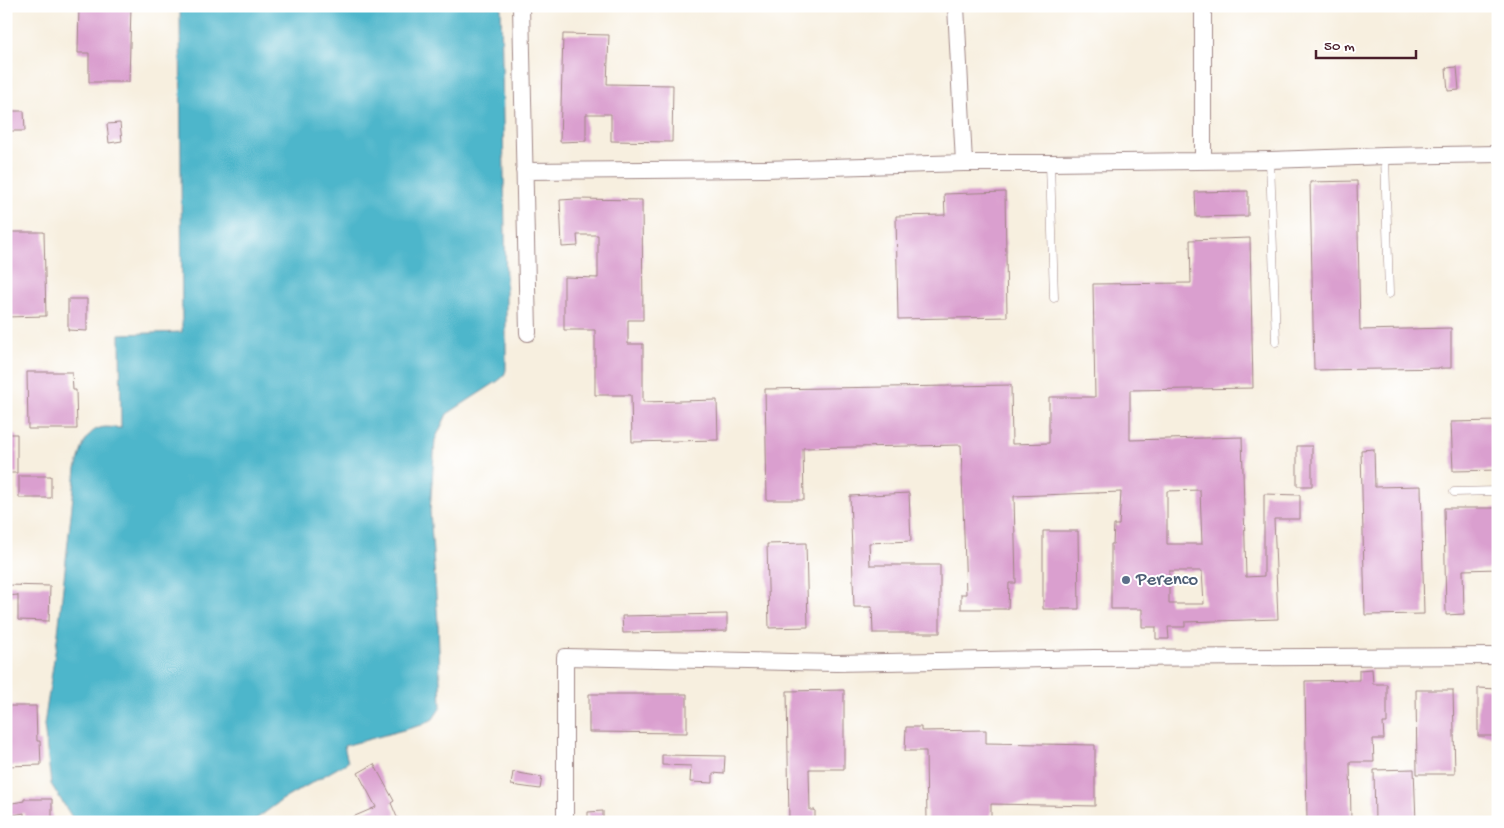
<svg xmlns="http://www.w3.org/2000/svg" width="1504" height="828" font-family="'Gochi Hand',sans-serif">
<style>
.water{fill:#4db6cb;stroke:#4c6a7b}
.building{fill:#da9fcf;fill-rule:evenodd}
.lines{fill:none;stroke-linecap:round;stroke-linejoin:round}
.service-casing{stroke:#a08785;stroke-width:9}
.minor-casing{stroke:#a08785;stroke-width:18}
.service{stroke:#fff;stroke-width:8}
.minor{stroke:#fff;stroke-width:16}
.service-dot{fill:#5c6f8a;stroke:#fff;stroke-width:2}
.labels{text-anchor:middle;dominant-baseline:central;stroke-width:4;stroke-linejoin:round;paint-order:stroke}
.service-label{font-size:19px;fill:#4e5e75;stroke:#fff;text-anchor:start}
</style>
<rect width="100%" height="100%" fill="#fff"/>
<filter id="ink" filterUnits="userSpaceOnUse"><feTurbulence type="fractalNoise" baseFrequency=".02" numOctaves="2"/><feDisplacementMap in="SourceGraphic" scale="10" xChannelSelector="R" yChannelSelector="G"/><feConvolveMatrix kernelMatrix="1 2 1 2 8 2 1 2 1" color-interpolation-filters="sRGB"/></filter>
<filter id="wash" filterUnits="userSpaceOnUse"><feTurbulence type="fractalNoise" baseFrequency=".0096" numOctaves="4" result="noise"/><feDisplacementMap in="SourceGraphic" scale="20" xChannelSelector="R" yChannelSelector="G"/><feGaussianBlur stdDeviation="1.12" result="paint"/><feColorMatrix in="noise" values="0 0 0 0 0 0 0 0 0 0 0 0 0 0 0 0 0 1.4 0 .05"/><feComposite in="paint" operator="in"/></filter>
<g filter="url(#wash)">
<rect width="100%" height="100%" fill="#f7efdf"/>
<path class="water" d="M 180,6 L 501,6 L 506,288 L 506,370 L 504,376 L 498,381 L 447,414 L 435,440 L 430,511 L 438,623 L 441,707 L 433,719 L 422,725 L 344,746 L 348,762 L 282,800 L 252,822 L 75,822 L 51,784 L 44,725 L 58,633 L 76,469 C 80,456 84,432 100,428 C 106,426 114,428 121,428 L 120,334 L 182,332 Z"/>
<g id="blocks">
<path class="building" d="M 79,6 L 131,6 L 129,82 L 89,82 L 89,53 L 78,53 Z
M 563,34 L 609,35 L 607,84 L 673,85 L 672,142 L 611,141 L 611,114 L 586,114 L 586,141 L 560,142 Z
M 1457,67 L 1459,90 L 1448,91 L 1446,68 Z
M 6,111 L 24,111 L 25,131 L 6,131 Z
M 120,123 L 122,141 L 109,143 L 107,124 Z
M 1357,181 L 1360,330 L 1451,328 L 1451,368 L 1314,370 L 1310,182 Z
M 1248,191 L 1248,216 L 1196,217 L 1195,192 Z
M 1005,192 L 1007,317 L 898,319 L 896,216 L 945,215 L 944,194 Z
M 576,199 L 642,200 L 643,320 L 628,320 L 628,344 L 643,344 L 643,402 L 717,400 L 718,440 L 632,442 L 631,395 L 595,395 L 595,330 L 564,330 L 564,277 L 598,278 L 598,235 L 577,235 L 578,246 L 562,247 L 560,200 Z
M 6,232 L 44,232 L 46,316 L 6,317 Z
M 1250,238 L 1253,388 L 1130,390 L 1130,440 L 1242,437 L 1246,577 L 1264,576 L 1264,494 L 1300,495 L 1300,519 L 1274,519 L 1278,619 L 1185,622 L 1185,627 L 1168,627 L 1169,639 L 1156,639 L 1156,627 L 1142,627 L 1142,609 L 1111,609 L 1111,544 L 1113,544 L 1114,525 L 1119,525 L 1121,492 L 1014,496 L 1016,583 L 1009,583 L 1008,609 L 961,609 L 961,594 L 966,594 L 961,445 L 803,448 L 804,500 L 767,500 L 765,389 L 1011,385 L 1012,444 L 1049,443 L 1049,397 L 1095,397 L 1093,284 L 1191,283 L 1190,240 ZM 1200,490 L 1202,544 L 1167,544 L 1167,491 ZM 1169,571 L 1202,571 L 1204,604 L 1169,604 Z
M 68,299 L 87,299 L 87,331 L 68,330 Z
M 27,372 L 72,372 L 73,390 L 76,390 L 77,429 L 28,429 Z
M 1498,421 L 1498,470 L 1453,471 L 1451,422 Z
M 6,434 L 17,434 L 17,473 L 6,473 Z
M 1297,446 L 1312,446 L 1312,486 L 1297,486 Z
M 1374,449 L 1375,487 L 1421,486 L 1424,614 L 1365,615 L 1361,450 Z
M 19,476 L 51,476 L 51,498 L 19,498 Z
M 909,493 L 911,541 L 869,543 L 870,565 L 940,565 L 940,633 L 873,633 L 872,607 L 854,607 L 850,496 Z
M 1444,508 L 1498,508 L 1498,569 L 1463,570 L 1464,614 L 1446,615 Z
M 1043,531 L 1078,531 L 1079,609 L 1043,609 Z
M 806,543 L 808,627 L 769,628 L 767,544 Z
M 6,585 L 50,586 L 49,621 L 18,620 L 18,595 L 6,596 Z
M 727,614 L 727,631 L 623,633 L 622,616 Z
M 1372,669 L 1373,684 L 1387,684 L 1387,723 L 1383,723 L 1384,739 L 1373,739 L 1374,762 L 1350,762 L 1351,822 L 1307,822 L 1305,681 L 1359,680 L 1359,670 Z
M 1478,688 L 1498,689 L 1498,736 L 1478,736 Z
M 844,690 L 844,769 L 809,769 L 810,810 L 815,810 L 815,822 L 789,822 L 787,691 Z
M 1416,690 L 1453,690 L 1455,774 L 1417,774 Z
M 589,694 L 687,694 L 687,733 L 589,732 Z
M 6,706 L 36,706 L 37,741 L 40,741 L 41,765 L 6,766 Z
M 906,727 L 921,727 L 921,731 L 986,730 L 986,743 L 1095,745 L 1095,806 L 991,804 L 991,822 L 927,822 L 926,751 L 905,751 Z
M 662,755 L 725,756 L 724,774 L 713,773 L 713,783 L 690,782 L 691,766 L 662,765 Z
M 374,764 L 394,801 L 391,803 L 399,822 L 341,822 L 376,807 L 358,773 Z
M 1414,769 L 1416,822 L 1375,822 L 1374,770 Z
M 513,772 L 542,777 L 540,789 L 511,785 Z
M 24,799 L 52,799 L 52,822 L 24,822 L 24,813 L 9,816 L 7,804 L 24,801 Z
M 603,811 L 603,822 L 588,822 L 588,812 Z"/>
</g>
</g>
<g filter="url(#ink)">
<use href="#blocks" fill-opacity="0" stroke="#a08785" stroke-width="1"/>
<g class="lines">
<g class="service-casing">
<path id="service" d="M 1385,156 L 1389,294
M 1270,160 L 1276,342
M 1050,163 L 1054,298
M 1454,492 L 1498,491"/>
</g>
<g class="minor-casing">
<path id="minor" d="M 521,6 L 528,333
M 956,6 L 964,163
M 1203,160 L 1203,6
M 524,171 L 764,169 L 964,163 L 1050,163 L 1270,160 L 1385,156 L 1498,154
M 565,822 L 565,657 L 836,663 L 1094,658 L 1498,656"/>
</g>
<use href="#service" class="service"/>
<use href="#minor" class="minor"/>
</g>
</g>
<circle class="service-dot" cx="1126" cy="580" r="5"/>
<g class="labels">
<g class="service-label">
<text x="1136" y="580">Perenco</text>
</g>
</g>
<rect width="1504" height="828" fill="none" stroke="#fff" stroke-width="25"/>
<path d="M1316 50v8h100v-8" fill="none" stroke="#4a1f2b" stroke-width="2.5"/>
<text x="1324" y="50" font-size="15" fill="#4a1f2b" stroke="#ffffff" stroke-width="4" paint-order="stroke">50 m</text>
</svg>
